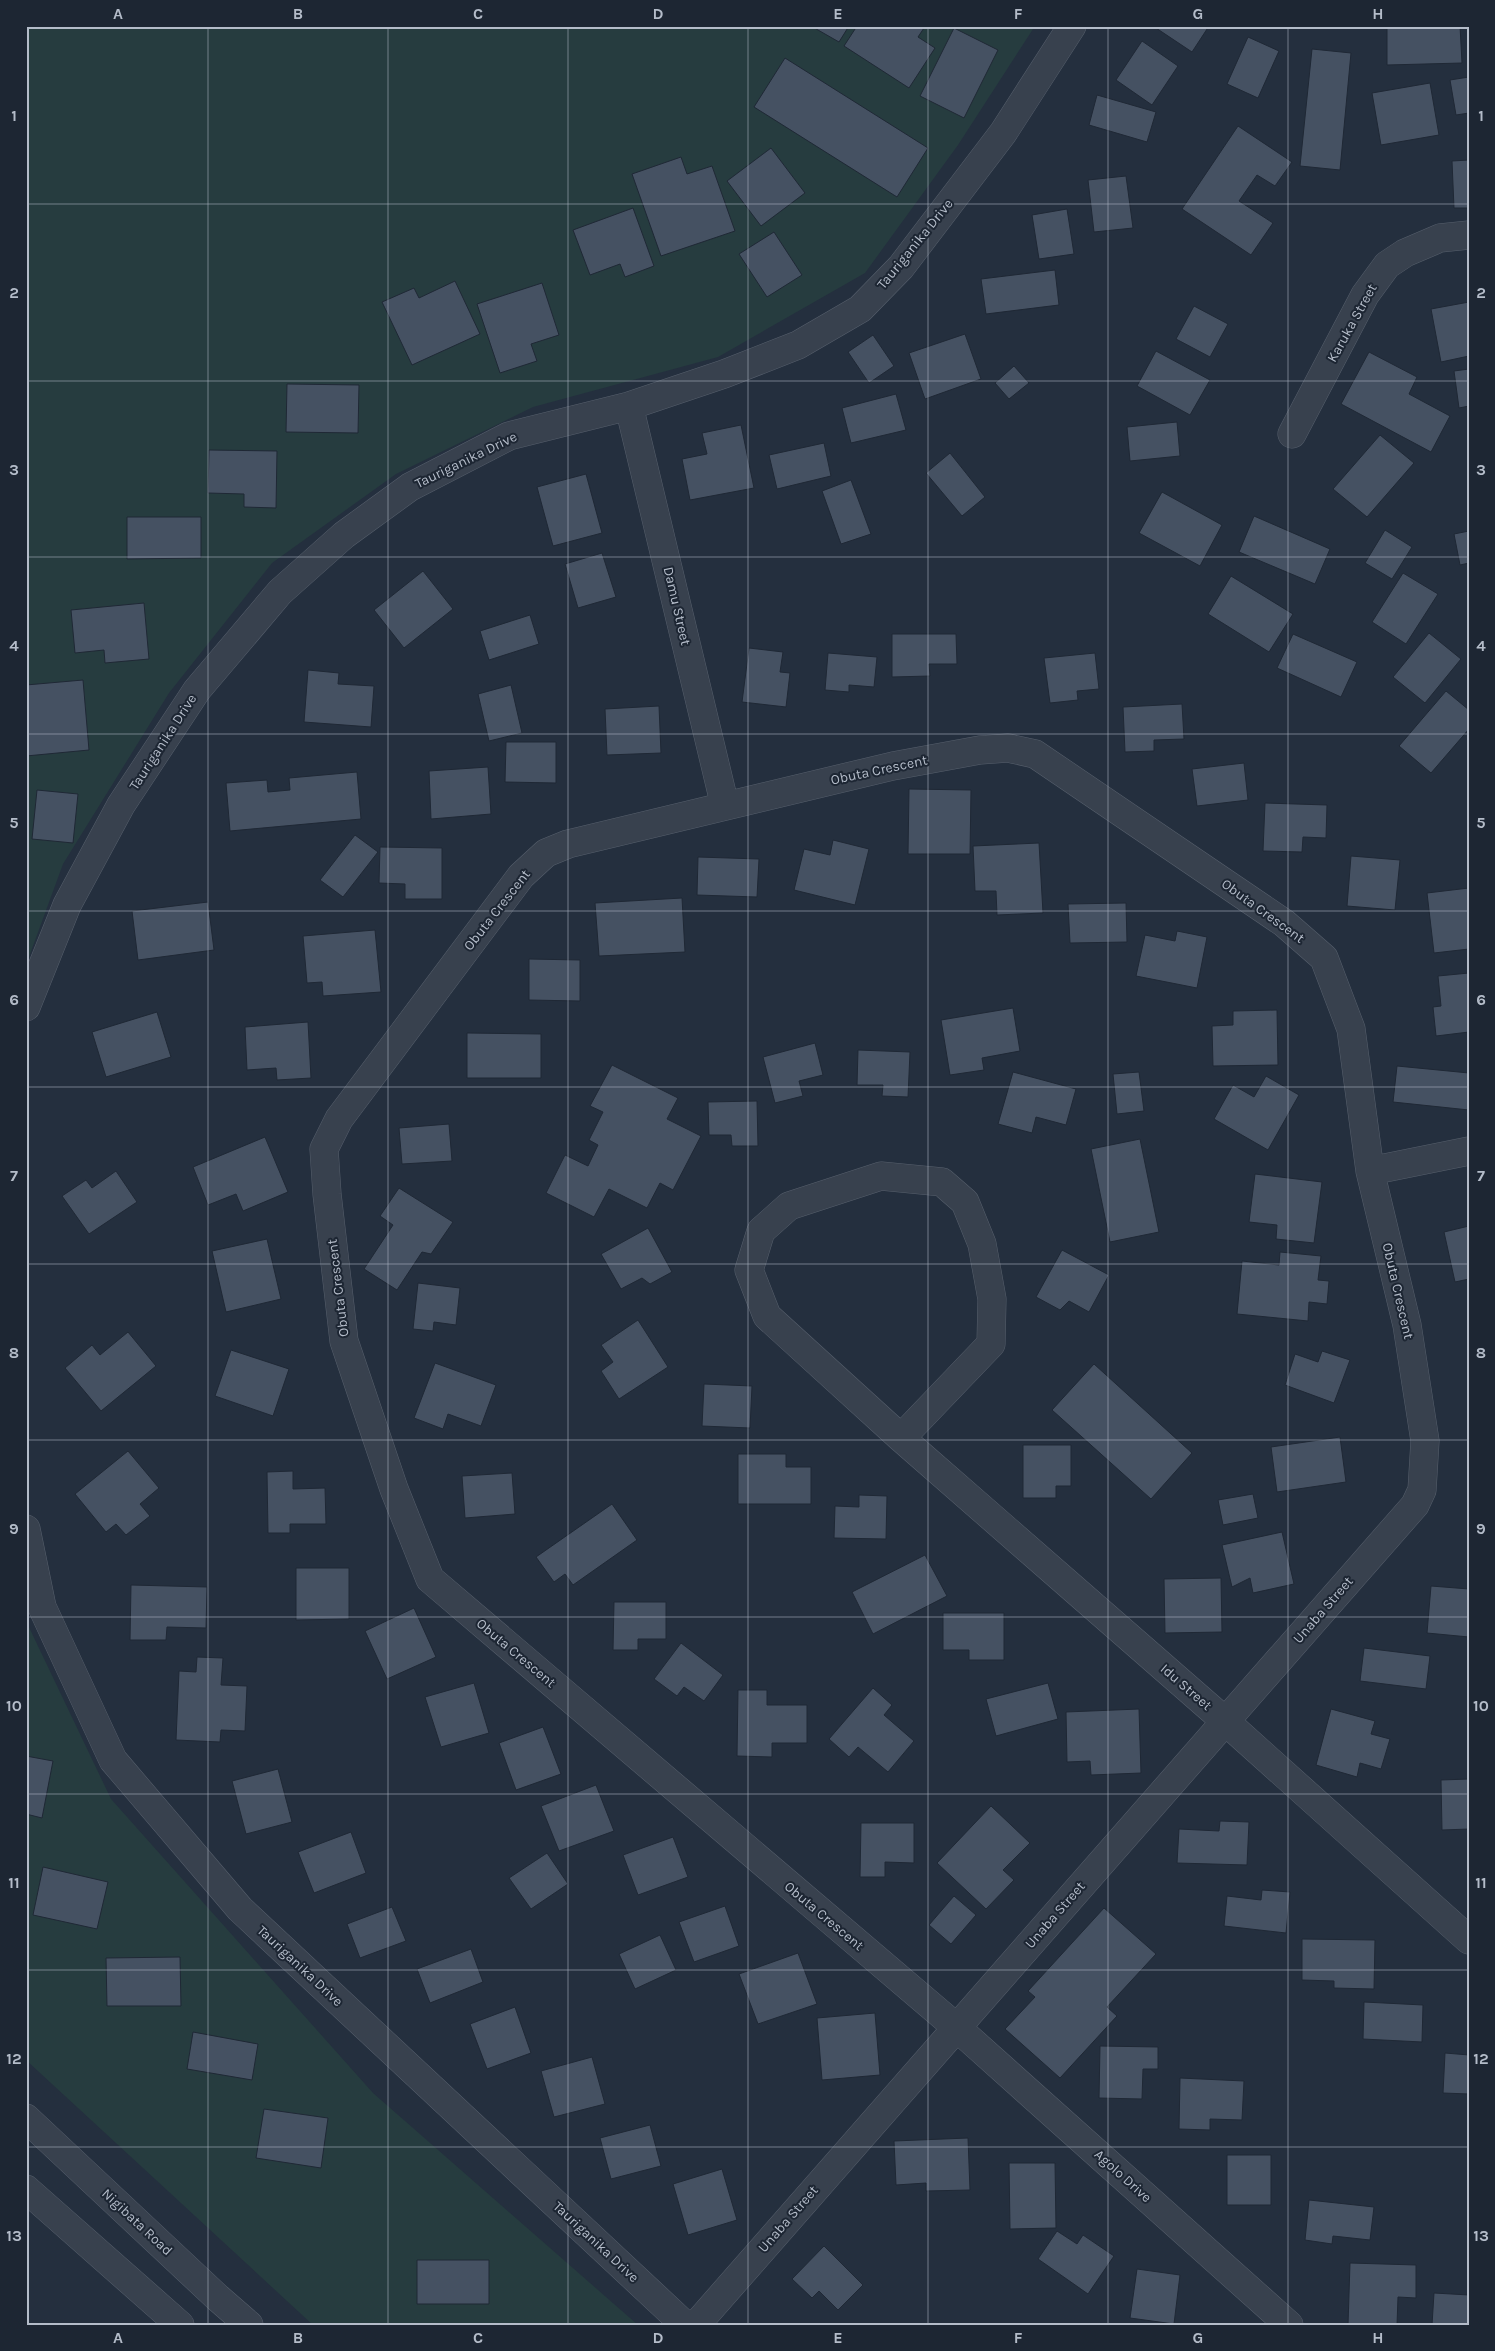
<svg xmlns="http://www.w3.org/2000/svg" width="1495" height="2351" font-family="Karla,sans-serif">
<style>
.green{fill:#263c3f}
.building{fill:#455162;stroke:#1f2835}
.lines{fill:none;stroke-linecap:round;stroke-linejoin:round}
.minor-casing{stroke:#565f6c;stroke-width:29}
.minor{stroke:#38414e;stroke-width:28}
.grid{fill:none;stroke:#b4bcc9;stroke-width:1;stroke-opacity:0.55}
.labels{text-anchor:middle;dominant-baseline:central;stroke-width:4;stroke-linejoin:round;paint-order:stroke}
.street-label{font-size:14px;fill:#b4bcc9;stroke:#1d2633}
.neatline{fill:none;stroke:#b4bcc9;stroke-width:2}
.grid-label{font-size:16px;text-anchor:middle;font-weight:bold;fill:#b4bcc9}
</style>
<rect width="100%" height="100%" fill="#242f3e"/>
<path class="green" d="M 26,26 L 1035,26 L 958,145 L 865,273 L 718,357 L 533,407 L 396,474 L 272,563 L 169,693 L 63,864 L 26,965 Z
M 26,1621 L 111,1799 L 373,2093 L 638,2325 L 313,2325 L 26,2060 Z"/>
<path class="building" d="M 811,26 L 849,26 L 839,42 Z
M 857,26 L 922,26 L 924,28 L 918,37 L 935,48 L 909,88 L 844,46 Z
M 1153,26 L 1209,26 L 1192,52 Z
M 1387,26 L 1460,26 L 1462,63 L 1387,65 Z
M 954,28 L 998,50 L 964,118 L 920,96 Z
M 1248,37 L 1279,51 L 1258,98 L 1227,84 Z
M 1142,41 L 1178,66 L 1152,105 L 1116,80 Z
M 1312,49 L 1351,53 L 1340,170 L 1300,166 Z
M 785,58 L 928,148 L 897,197 L 754,107 Z
M 1469,77 L 1469,113 L 1456,115 L 1450,80 Z
M 1430,83 L 1439,135 L 1381,145 L 1372,93 Z
M 1097,95 L 1156,112 L 1147,142 L 1089,125 Z
M 1238,126 L 1292,162 L 1275,186 L 1257,175 L 1239,201 L 1273,223 L 1251,255 L 1182,209 Z
M 771,148 L 805,193 L 761,226 L 727,181 Z
M 681,157 L 687,174 L 712,166 L 735,231 L 661,256 L 632,174 Z
M 1469,160 L 1469,208 L 1454,208 L 1452,161 Z
M 1126,176 L 1133,228 L 1094,232 L 1088,180 Z
M 633,208 L 654,266 L 625,277 L 620,264 L 590,275 L 573,230 Z
M 1067,209 L 1074,254 L 1039,259 L 1032,215 Z
M 774,232 L 802,275 L 767,297 L 739,254 Z
M 1055,270 L 1059,305 L 986,314 L 981,279 Z
M 455,281 L 480,334 L 412,365 L 382,302 L 414,288 L 419,298 Z
M 542,283 L 559,335 L 531,344 L 537,361 L 500,373 L 477,304 Z
M 1469,302 L 1469,356 L 1441,362 L 1431,309 Z
M 1194,306 L 1228,324 L 1210,357 L 1176,339 Z
M 965,334 L 981,379 L 925,399 L 909,353 Z
M 873,335 L 894,366 L 869,383 L 848,352 Z
M 1156,351 L 1210,380 L 1190,415 L 1137,386 Z
M 1369,352 L 1417,377 L 1409,394 L 1450,416 L 1431,452 L 1341,404 Z
M 1014,366 L 1029,383 L 1009,399 L 995,383 Z
M 1469,369 L 1469,406 L 1459,408 L 1454,371 Z
M 287,384 L 359,385 L 358,433 L 286,432 Z
M 896,394 L 906,430 L 851,443 L 842,408 Z
M 1177,422 L 1180,456 L 1130,461 L 1127,427 Z
M 741,425 L 754,488 L 690,500 L 682,459 L 707,454 L 702,433 Z
M 1380,435 L 1414,463 L 1367,517 L 1333,489 Z
M 824,443 L 831,476 L 777,489 L 769,455 Z
M 209,450 L 277,451 L 276,508 L 244,507 L 244,494 L 208,493 Z
M 950,453 L 985,497 L 962,516 L 926,473 Z
M 586,474 L 602,533 L 553,546 L 537,487 Z
M 851,480 L 871,534 L 841,544 L 822,491 Z
M 1162,492 L 1222,525 L 1200,566 L 1139,533 Z
M 1254,516 L 1330,549 L 1315,584 L 1239,552 Z
M 127,517 L 201,517 L 201,558 L 127,559 Z
M 1385,530 L 1412,547 L 1392,579 L 1365,563 Z
M 1469,531 L 1469,563 L 1460,565 L 1454,534 Z
M 602,553 L 616,597 L 578,608 L 565,564 Z
M 423,571 L 453,609 L 404,648 L 374,610 Z
M 1403,573 L 1438,594 L 1406,644 L 1372,622 Z
M 1231,576 L 1293,614 L 1269,652 L 1208,614 Z
M 144,603 L 149,659 L 105,663 L 104,650 L 75,653 L 71,610 Z
M 530,615 L 539,644 L 489,660 L 480,631 Z
M 1429,633 L 1461,659 L 1425,703 L 1393,677 Z
M 892,634 L 956,634 L 957,664 L 929,664 L 930,676 L 892,677 Z
M 1293,634 L 1357,662 L 1341,697 L 1277,668 Z
M 749,648 L 783,652 L 780,672 L 790,673 L 786,707 L 742,702 Z
M 828,653 L 877,657 L 874,687 L 849,685 L 849,692 L 825,690 Z
M 1095,653 L 1099,689 L 1077,691 L 1078,700 L 1050,703 L 1044,658 Z
M 308,670 L 339,673 L 338,684 L 374,686 L 371,727 L 304,722 Z
M 83,680 L 89,750 L 26,756 L 26,685 Z
M 511,685 L 522,733 L 489,741 L 478,694 Z
M 1446,691 L 1469,710 L 1469,729 L 1431,773 L 1399,746 Z
M 1182,704 L 1184,739 L 1154,740 L 1154,751 L 1125,752 L 1123,707 Z
M 659,706 L 661,753 L 607,755 L 605,709 Z
M 506,742 L 556,742 L 556,783 L 505,782 Z
M 1244,763 L 1248,800 L 1197,806 L 1192,769 Z
M 488,767 L 491,814 L 431,819 L 429,771 Z
M 357,772 L 361,819 L 230,831 L 226,783 L 267,780 L 268,792 L 290,790 L 289,778 Z
M 909,789 L 971,790 L 970,854 L 908,854 Z
M 37,790 L 78,794 L 73,843 L 32,839 Z
M 1265,803 L 1327,805 L 1326,838 L 1303,837 L 1302,852 L 1263,851 Z
M 355,835 L 378,852 L 343,897 L 320,880 Z
M 833,840 L 869,849 L 855,905 L 794,890 L 804,849 L 830,855 Z
M 1039,843 L 1043,913 L 997,915 L 996,891 L 975,891 L 973,846 Z
M 380,847 L 442,848 L 442,899 L 405,899 L 405,884 L 379,883 Z
M 1351,856 L 1400,860 L 1395,910 L 1347,906 Z
M 698,857 L 759,859 L 757,897 L 697,895 Z
M 1469,888 L 1469,949 L 1434,953 L 1427,893 Z
M 682,898 L 685,952 L 599,956 L 595,903 Z
M 208,902 L 214,950 L 138,960 L 132,911 Z
M 1126,903 L 1127,942 L 1070,943 L 1068,904 Z
M 375,930 L 381,992 L 323,996 L 322,982 L 307,983 L 303,936 Z
M 1177,931 L 1207,937 L 1197,988 L 1136,976 L 1145,935 L 1175,941 Z
M 529,959 L 580,960 L 580,1001 L 529,1000 Z
M 1469,973 L 1469,1032 L 1436,1036 L 1433,1007 L 1441,1006 L 1438,976 Z
M 1013,1008 L 1020,1051 L 982,1058 L 984,1070 L 950,1075 L 941,1020 Z
M 1277,1010 L 1278,1065 L 1213,1066 L 1212,1026 L 1233,1025 L 1233,1011 Z
M 157,1012 L 171,1057 L 106,1077 L 92,1032 Z
M 308,1022 L 311,1078 L 277,1080 L 276,1068 L 247,1070 L 245,1027 Z
M 467,1033 L 541,1034 L 541,1078 L 467,1078 Z
M 815,1043 L 823,1075 L 799,1081 L 803,1096 L 775,1103 L 763,1057 Z
M 858,1050 L 910,1052 L 908,1097 L 882,1096 L 883,1085 L 857,1085 Z
M 612,1065 L 678,1098 L 667,1119 L 701,1136 L 673,1190 L 660,1183 L 647,1208 L 609,1189 L 594,1217 L 546,1193 L 565,1155 L 588,1166 L 598,1145 L 589,1140 L 603,1112 L 590,1106 Z
M 1397,1066 L 1469,1073 L 1469,1110 L 1393,1102 Z
M 1013,1072 L 1076,1089 L 1066,1125 L 1036,1117 L 1032,1133 L 998,1124 Z
M 1139,1072 L 1144,1111 L 1117,1114 L 1113,1074 Z
M 1266,1076 L 1299,1095 L 1268,1150 L 1214,1119 L 1233,1085 L 1254,1097 Z
M 757,1101 L 758,1146 L 732,1146 L 731,1135 L 709,1135 L 708,1102 Z
M 449,1124 L 452,1161 L 402,1164 L 399,1128 Z
M 265,1137 L 288,1192 L 243,1211 L 236,1194 L 208,1205 L 193,1167 Z
M 1140,1139 L 1159,1232 L 1110,1242 L 1091,1149 Z
M 116,1171 L 137,1202 L 89,1234 L 62,1196 L 86,1180 L 92,1188 Z
M 1255,1174 L 1322,1182 L 1314,1243 L 1276,1239 L 1277,1225 L 1249,1222 Z
M 399,1188 L 453,1222 L 431,1254 L 422,1252 L 397,1290 L 364,1269 L 393,1225 L 380,1216 Z
M 1469,1226 L 1469,1279 L 1455,1282 L 1444,1232 Z
M 648,1228 L 672,1272 L 650,1284 L 642,1278 L 621,1289 L 601,1254 Z
M 267,1239 L 281,1299 L 226,1312 L 212,1251 Z
M 1062,1250 L 1109,1275 L 1089,1312 L 1069,1301 L 1060,1310 L 1036,1297 Z
M 1280,1252 L 1321,1256 L 1318,1280 L 1329,1281 L 1327,1304 L 1309,1302 L 1308,1321 L 1237,1314 L 1242,1261 L 1279,1265 Z
M 418,1283 L 460,1288 L 456,1325 L 434,1322 L 433,1331 L 413,1329 Z
M 638,1320 L 668,1367 L 619,1399 L 601,1371 L 613,1362 L 601,1345 Z
M 128,1332 L 156,1366 L 101,1411 L 65,1368 L 92,1345 L 100,1355 Z
M 231,1350 L 289,1369 L 273,1416 L 215,1396 Z
M 1322,1351 L 1350,1360 L 1334,1403 L 1285,1385 L 1295,1354 L 1318,1362 Z
M 435,1363 L 496,1385 L 481,1426 L 448,1414 L 443,1429 L 414,1418 Z
M 1094,1364 L 1192,1453 L 1151,1499 L 1052,1410 Z
M 704,1384 L 752,1386 L 750,1428 L 702,1426 Z
M 1340,1437 L 1346,1482 L 1277,1492 L 1271,1447 Z
M 1023,1445 L 1071,1445 L 1071,1486 L 1056,1486 L 1056,1498 L 1023,1498 Z
M 128,1451 L 159,1488 L 140,1504 L 150,1516 L 126,1535 L 116,1524 L 106,1532 L 75,1494 Z
M 738,1454 L 786,1454 L 786,1467 L 811,1467 L 811,1504 L 738,1504 Z
M 293,1471 L 293,1489 L 325,1488 L 326,1524 L 290,1524 L 290,1533 L 268,1533 L 267,1472 Z
M 512,1473 L 515,1514 L 465,1518 L 462,1476 Z
M 1253,1494 L 1258,1518 L 1223,1525 L 1218,1500 Z
M 859,1495 L 887,1496 L 886,1539 L 834,1538 L 835,1506 L 859,1507 Z
M 612,1504 L 637,1540 L 573,1585 L 565,1574 L 554,1582 L 536,1557 Z
M 1282,1532 L 1294,1584 L 1253,1593 L 1250,1578 L 1232,1587 L 1222,1545 Z
M 925,1555 L 947,1596 L 873,1634 L 852,1592 Z
M 296,1568 L 349,1568 L 349,1619 L 296,1620 Z
M 1221,1578 L 1222,1632 L 1165,1633 L 1164,1579 Z
M 131,1585 L 207,1587 L 206,1628 L 167,1627 L 166,1640 L 130,1640 Z
M 1431,1586 L 1469,1589 L 1469,1637 L 1427,1633 Z
M 614,1602 L 666,1602 L 666,1639 L 638,1639 L 638,1650 L 613,1650 Z
M 414,1608 L 436,1657 L 387,1679 L 365,1631 Z
M 943,1613 L 1004,1613 L 1004,1660 L 969,1660 L 969,1650 L 943,1650 Z
M 681,1643 L 723,1675 L 704,1701 L 684,1687 L 677,1696 L 654,1679 Z
M 1364,1648 L 1430,1656 L 1426,1689 L 1360,1681 Z
M 197,1657 L 223,1658 L 221,1685 L 247,1686 L 245,1731 L 221,1730 L 220,1742 L 176,1740 L 179,1671 L 196,1672 Z
M 474,1683 L 489,1733 L 441,1747 L 425,1697 Z
M 1048,1683 L 1058,1719 L 996,1736 L 986,1699 Z
M 873,1688 L 892,1705 L 884,1715 L 914,1741 L 888,1772 L 858,1747 L 849,1757 L 829,1739 Z
M 738,1690 L 767,1690 L 767,1705 L 807,1705 L 807,1743 L 772,1743 L 772,1757 L 737,1756 Z
M 1139,1709 L 1141,1773 L 1091,1775 L 1090,1761 L 1067,1762 L 1066,1712 Z
M 1331,1709 L 1375,1721 L 1371,1734 L 1390,1739 L 1381,1769 L 1360,1763 L 1357,1777 L 1316,1765 Z
M 543,1727 L 561,1774 L 516,1790 L 499,1743 Z
M 26,1756 L 53,1761 L 42,1818 L 26,1814 Z
M 278,1769 L 292,1822 L 246,1834 L 232,1781 Z
M 1469,1779 L 1469,1829 L 1442,1830 L 1441,1780 Z
M 596,1785 L 614,1831 L 559,1851 L 541,1806 Z
M 991,1806 L 1030,1843 L 1003,1870 L 1014,1880 L 986,1909 L 937,1863 Z
M 1220,1821 L 1249,1822 L 1247,1865 L 1177,1863 L 1179,1829 L 1219,1831 Z
M 861,1823 L 914,1823 L 914,1863 L 885,1862 L 885,1877 L 860,1877 Z
M 351,1832 L 366,1873 L 314,1893 L 298,1852 Z
M 673,1837 L 688,1877 L 638,1895 L 623,1855 Z
M 547,1853 L 568,1884 L 531,1909 L 509,1878 Z
M 43,1867 L 108,1882 L 97,1929 L 33,1915 Z
M 1262,1890 L 1290,1892 L 1286,1933 L 1224,1926 L 1227,1896 L 1261,1900 Z
M 954,1896 L 976,1915 L 951,1944 L 929,1925 Z
M 725,1906 L 739,1946 L 694,1962 L 679,1922 Z
M 392,1907 L 406,1941 L 360,1958 L 347,1924 Z
M 1104,1908 L 1156,1954 L 1107,2007 L 1117,2016 L 1060,2078 L 1005,2029 L 1035,1997 L 1028,1991 Z
M 660,1935 L 676,1970 L 635,1989 L 619,1954 Z
M 1302,1939 L 1375,1940 L 1374,1989 L 1334,1988 L 1334,1981 L 1302,1980 Z
M 471,1949 L 483,1982 L 430,2003 L 417,1969 Z
M 798,1953 L 817,2004 L 758,2024 L 739,1974 Z
M 180,1957 L 181,2006 L 107,2006 L 106,1958 Z
M 1364,2002 L 1423,2005 L 1422,2042 L 1363,2039 Z
M 515,2007 L 531,2053 L 487,2069 L 470,2024 Z
M 875,2013 L 880,2075 L 822,2080 L 817,2018 Z
M 193,2032 L 258,2044 L 252,2080 L 187,2069 Z
M 1100,2046 L 1158,2047 L 1158,2069 L 1143,2069 L 1142,2099 L 1099,2098 Z
M 1445,2053 L 1469,2055 L 1469,2094 L 1443,2093 Z
M 592,2057 L 605,2104 L 554,2117 L 541,2071 Z
M 1180,2078 L 1244,2081 L 1242,2120 L 1210,2119 L 1210,2130 L 1179,2129 Z
M 264,2109 L 328,2118 L 321,2168 L 256,2158 Z
M 650,2125 L 661,2166 L 611,2179 L 600,2138 Z
M 968,2138 L 970,2190 L 926,2191 L 926,2183 L 896,2185 L 894,2141 Z
M 1227,2155 L 1271,2155 L 1271,2205 L 1227,2205 Z
M 1009,2163 L 1055,2163 L 1056,2228 L 1010,2229 Z
M 722,2169 L 737,2220 L 688,2235 L 673,2184 Z
M 1309,2200 L 1374,2207 L 1370,2240 L 1333,2236 L 1332,2244 L 1305,2240 Z
M 1057,2231 L 1077,2244 L 1083,2235 L 1114,2256 L 1088,2294 L 1038,2259 Z
M 824,2246 L 863,2285 L 838,2310 L 819,2291 L 812,2298 L 792,2279 Z
M 417,2260 L 489,2260 L 489,2304 L 417,2304 Z
M 1350,2263 L 1416,2265 L 1416,2298 L 1398,2297 L 1397,2325 L 1348,2325 Z
M 1137,2269 L 1180,2275 L 1174,2324 L 1130,2318 Z
M 1434,2293 L 1469,2295 L 1469,2325 L 1432,2325 Z"/>
<g class="lines">
<g class="minor-casing">
<path id="minor" d="M 629,406 L 725,806
M 1292,434 L 1365,295 L 1387,265 L 1405,253 L 1440,238 L 1469,235
M 26,1007 L 67,905 L 121,805 L 197,690 L 280,592 L 344,535 L 410,487 L 509,436 L 629,406 L 724,374 L 798,345 L 860,309 L 901,267 L 1003,133 L 1072,26
M 1370,1171 L 1469,1151
M 901,1438 L 991,1344 L 992,1299 L 982,1244 L 965,1202 L 942,1182 L 881,1176 L 789,1206 L 761,1231 L 749,1270 L 767,1316 L 901,1438 L 1225,1721 L 1469,1940
M 26,1529 L 42,1607 L 113,1760 L 240,1909 L 685,2325
M 26,2118 L 218,2298 L 249,2325
M 26,2189 L 180,2325
M 696,2325 L 1415,1505 L 1422,1490 L 1425,1441 L 1407,1325 L 1370,1171 L 1351,1029 L 1324,958 L 1284,923 L 1035,754 L 1008,748 L 980,750 L 893,766 L 568,844 L 546,853 L 521,876 L 339,1119 L 324,1149 L 327,1194 L 344,1341 L 394,1489 L 430,1579 L 956,2027 L 1289,2325"/>
</g>
<use href="#minor" class="minor"/>
</g>
<path class="grid" d="M 208,26 L 208,2325M 388,26 L 388,2325M 568,26 L 568,2325M 748,26 L 748,2325M 928,26 L 928,2325M 1108,26 L 1108,2325M 1288,26 L 1288,2325M 26,204 L 1469,204M 26,381 L 1469,381M 26,557 L 1469,557M 26,734 L 1469,734M 26,911 L 1469,911M 26,1087 L 1469,1087M 26,1264 L 1469,1264M 26,1440 L 1469,1440M 26,1617 L 1469,1617M 26,1794 L 1469,1794M 26,1970 L 1469,1970M 26,2147 L 1469,2147"/>
<g class="labels">
<g class="street-label">
<text transform="translate(915 244) rotate(-51)">Tauriganika Drive</text>
<text transform="translate(1352 323) rotate(-61)">Karuka Street</text>
<text transform="translate(466 460) rotate(-26)">Tauriganika Drive</text>
<text transform="translate(677 606) rotate(77)">Damu Street</text>
<text transform="translate(163 742) rotate(-57)">Tauriganika Drive</text>
<text transform="translate(879 770) rotate(-12)">Obuta Crescent</text>
<text transform="translate(497 910) rotate(-52)">Obuta Crescent</text>
<text transform="translate(1263 911) rotate(36)">Obuta Crescent</text>
<text transform="translate(338 1288) rotate(-97)">Obuta Crescent</text>
<text transform="translate(1398 1291) rotate(77)">Obuta Crescent</text>
<text transform="translate(1323 1610) rotate(-49)">Unaba Street</text>
<text transform="translate(516 1653) rotate(40)">Obuta Crescent</text>
<text transform="translate(1186 1687) rotate(41)">Idu Street</text>
<text transform="translate(1055 1915) rotate(-49)">Unaba Street</text>
<text transform="translate(824 1916) rotate(40)">Obuta Crescent</text>
<text transform="translate(300 1966) rotate(43)">Tauriganika Drive</text>
<text transform="translate(1123 2176) rotate(42)">Agolo Drive</text>
<text transform="translate(788 2219) rotate(-49)">Unaba Street</text>
<text transform="translate(137 2222) rotate(43)">Nigibata Road</text>
<text transform="translate(596 2242) rotate(43)">Tauriganika Drive</text>
</g>
</g>
<rect width="1495" height="2351" fill="none" stroke="#1d2633" stroke-width="55"/>
<rect x="28" y="28" width="1440" height="2296" class="neatline"/>
<g class="grid-label">
<text x="118" y="19">A</text>
<text x="298" y="19">B</text>
<text x="478" y="19">C</text>
<text x="658" y="19">D</text>
<text x="838" y="19">E</text>
<text x="1018" y="19">F</text>
<text x="1198" y="19">G</text>
<text x="1378" y="19">H</text>
<text x="14" y="121">1</text>
<text x="1481" y="121">1</text>
<text x="14" y="298">2</text>
<text x="1481" y="298">2</text>
<text x="14" y="475">3</text>
<text x="1481" y="475">3</text>
<text x="14" y="651">4</text>
<text x="1481" y="651">4</text>
<text x="14" y="828">5</text>
<text x="1481" y="828">5</text>
<text x="14" y="1005">6</text>
<text x="1481" y="1005">6</text>
<text x="14" y="1181">7</text>
<text x="1481" y="1181">7</text>
<text x="14" y="1358">8</text>
<text x="1481" y="1358">8</text>
<text x="14" y="1534">9</text>
<text x="1481" y="1534">9</text>
<text x="14" y="1711">10</text>
<text x="1481" y="1711">10</text>
<text x="14" y="1888">11</text>
<text x="1481" y="1888">11</text>
<text x="14" y="2064">12</text>
<text x="1481" y="2064">12</text>
<text x="14" y="2241">13</text>
<text x="1481" y="2241">13</text>
<text x="118" y="2343">A</text>
<text x="298" y="2343">B</text>
<text x="478" y="2343">C</text>
<text x="658" y="2343">D</text>
<text x="838" y="2343">E</text>
<text x="1018" y="2343">F</text>
<text x="1198" y="2343">G</text>
<text x="1378" y="2343">H</text>
</g>
</svg>
